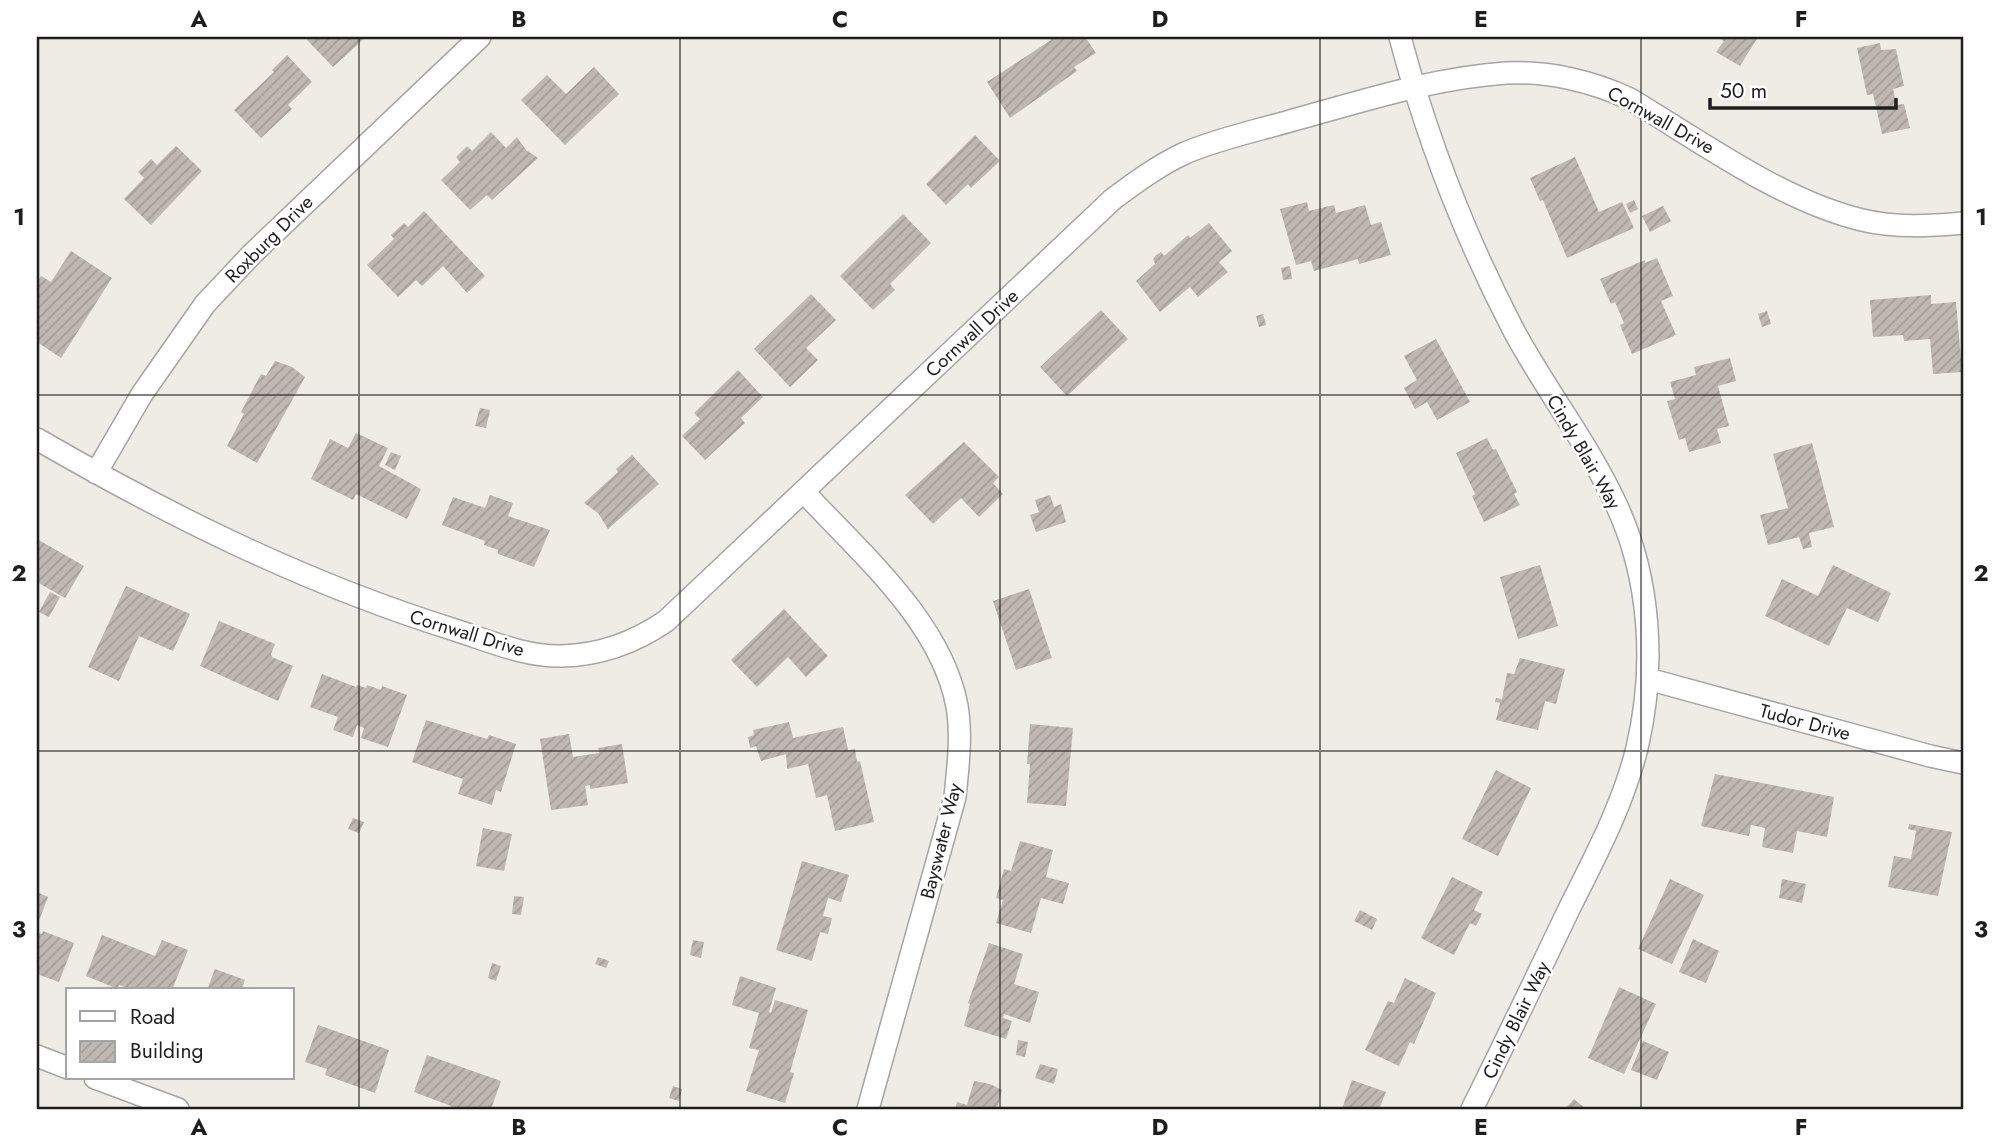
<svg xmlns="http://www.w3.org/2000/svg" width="2000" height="1146" font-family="Jost,sans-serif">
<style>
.building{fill:url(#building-hatch)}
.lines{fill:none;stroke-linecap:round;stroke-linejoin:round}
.minor-casing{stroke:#a5a5a5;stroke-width:24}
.minor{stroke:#fff;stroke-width:21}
.grid{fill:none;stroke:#1e1e1e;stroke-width:2;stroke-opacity:0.55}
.labels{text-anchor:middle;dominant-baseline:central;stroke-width:5;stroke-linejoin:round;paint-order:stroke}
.street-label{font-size:19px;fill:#1e1e1e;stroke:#fff}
.neatline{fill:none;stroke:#1e1e1e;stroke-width:2.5}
.grid-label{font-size:23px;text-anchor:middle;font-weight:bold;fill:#1e1e1e}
</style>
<defs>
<pattern id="building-hatch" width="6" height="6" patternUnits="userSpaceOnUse" patternTransform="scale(1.75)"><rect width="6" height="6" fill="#bfb7b1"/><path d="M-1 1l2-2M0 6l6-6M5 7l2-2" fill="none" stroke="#a49d98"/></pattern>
</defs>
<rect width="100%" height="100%" fill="#efebe5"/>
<path class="building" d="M 310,37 L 366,37 L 333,67 L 307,40 Z
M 1049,37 L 1085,37 L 1096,53 L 1074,67 L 1077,71 L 1010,118 L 987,82 L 1051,40 Z
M 1717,37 L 1758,37 L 1740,66 L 1716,52 L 1724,41 Z
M 1880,43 L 1881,50 L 1896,49 L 1904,86 L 1893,89 L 1897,105 L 1904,104 L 1910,128 L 1882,134 L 1873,94 L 1867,95 L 1857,48 Z
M 287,55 L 312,82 L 288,105 L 292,109 L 261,138 L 234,110 L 274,72 L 272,70 Z
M 594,67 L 619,94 L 565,145 L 521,100 L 547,75 L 566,94 Z
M 491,132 L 506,148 L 517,137 L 526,150 L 538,158 L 492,200 L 487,195 L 470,210 L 441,180 L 460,162 L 456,157 L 467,146 L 472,151 Z
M 975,135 L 1000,161 L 971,188 L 968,184 L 946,205 L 926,184 Z
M 176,146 L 202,171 L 151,225 L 124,199 L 144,178 L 138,172 L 151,159 L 157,165 Z
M 1575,157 L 1599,212 L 1622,202 L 1634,228 L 1567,258 L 1543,200 L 1540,201 L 1530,178 Z
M 1634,200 L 1638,209 L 1630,213 L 1626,204 Z
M 1307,202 L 1309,211 L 1334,205 L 1336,213 L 1365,205 L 1371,225 L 1381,222 L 1391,255 L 1359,264 L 1358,259 L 1314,271 L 1311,261 L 1296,265 L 1280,209 Z
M 1663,206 L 1671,221 L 1650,232 L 1642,216 Z
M 424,211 L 485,276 L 467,293 L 443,266 L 422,286 L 416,280 L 398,297 L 367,265 L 394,239 L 391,235 L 404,223 L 408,227 Z
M 903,214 L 931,243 L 890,284 L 895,290 L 873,310 L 840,276 Z
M 1209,223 L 1232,251 L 1219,262 L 1228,272 L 1198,297 L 1190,287 L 1160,312 L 1136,281 L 1155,264 L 1153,259 L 1156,255 L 1161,252 L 1164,256 L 1188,235 L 1190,238 Z
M 71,251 L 112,278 L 61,358 L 37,342 L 37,282 L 41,276 L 51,282 Z
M 1657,258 L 1673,296 L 1661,301 L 1676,335 L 1632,354 L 1620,325 L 1624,323 L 1615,302 L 1611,304 L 1600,279 L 1645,260 L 1645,263 Z
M 1290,266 L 1292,279 L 1283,280 L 1281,268 Z
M 811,294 L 836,320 L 806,348 L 818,360 L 790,387 L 754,349 Z
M 1931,295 L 1931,304 L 1956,302 L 1962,372 L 1933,374 L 1930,339 L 1904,341 L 1903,335 L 1873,337 L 1870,300 Z
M 1101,310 L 1128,339 L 1067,396 L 1040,367 Z
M 1767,311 L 1771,324 L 1762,327 L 1758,314 Z
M 1263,314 L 1266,325 L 1259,327 L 1256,316 Z
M 1436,339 L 1470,402 L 1437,420 L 1427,402 L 1415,409 L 1404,388 L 1417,380 L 1404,356 Z
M 1730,358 L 1736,381 L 1718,386 L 1729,426 L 1717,429 L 1721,443 L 1689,452 L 1685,438 L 1679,440 L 1667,401 L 1675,399 L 1670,382 L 1696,375 L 1694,367 Z
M 275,361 L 292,367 L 305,377 L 257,463 L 227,446 L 244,414 L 241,412 L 261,374 L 266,376 Z
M 738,370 L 763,397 L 741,418 L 745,423 L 705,460 L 682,436 L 700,419 L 694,413 Z
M 480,408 L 490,410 L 486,428 L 475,426 Z
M 356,433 L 388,448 L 379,466 L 421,489 L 407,519 L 356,494 L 353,500 L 311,479 L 330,439 L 348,448 Z
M 1487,438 L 1493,450 L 1496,449 L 1517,492 L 1514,494 L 1520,505 L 1484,522 L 1472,496 L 1475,494 L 1456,453 Z
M 964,442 L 999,477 L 993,483 L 1003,494 L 979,517 L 961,498 L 933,524 L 905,495 Z
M 1812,443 L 1834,527 L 1809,533 L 1812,547 L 1803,549 L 1799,537 L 1768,545 L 1760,515 L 1788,508 L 1773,454 Z
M 391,452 L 401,456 L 395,470 L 385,465 Z
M 632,455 L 659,484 L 608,529 L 598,513 L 584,503 L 618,472 L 616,469 Z
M 490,495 L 513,503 L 508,516 L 550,530 L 534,567 L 498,554 L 498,550 L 484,545 L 485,541 L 442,525 L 453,497 L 485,508 Z
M 1050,495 L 1054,507 L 1061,504 L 1066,522 L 1036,532 L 1030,515 L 1039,512 L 1035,500 Z
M 37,539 L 84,566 L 65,598 L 37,582 Z
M 1540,565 L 1558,626 L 1518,639 L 1500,577 Z
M 1833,565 L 1891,593 L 1878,622 L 1847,608 L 1829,646 L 1765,616 L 1782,579 L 1818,596 Z
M 126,586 L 190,614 L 173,651 L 139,636 L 119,681 L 88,667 Z
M 1029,589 L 1052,658 L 1016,670 L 993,601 Z
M 50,592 L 60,597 L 49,617 L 39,612 Z
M 784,609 L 828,656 L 806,677 L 788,657 L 757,687 L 731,660 Z
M 219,621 L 275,644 L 271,654 L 272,657 L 293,666 L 278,701 L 200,666 Z
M 1520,658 L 1565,669 L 1556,704 L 1545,701 L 1538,730 L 1496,720 L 1500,703 L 1495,702 L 1496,698 L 1502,699 L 1507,673 L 1514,674 Z
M 322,674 L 356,687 L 357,685 L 366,688 L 367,685 L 381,690 L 382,686 L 407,695 L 388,747 L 361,738 L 364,728 L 357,725 L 353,737 L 333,730 L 338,717 L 310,707 Z
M 426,720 L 487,739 L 489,735 L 516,744 L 501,792 L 496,790 L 492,805 L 458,794 L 463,779 L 412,762 Z
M 789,722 L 793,738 L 843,727 L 848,750 L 855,749 L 857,762 L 860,761 L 874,822 L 835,831 L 827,795 L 816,798 L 808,764 L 787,769 L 786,754 L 761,761 L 756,746 L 750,748 L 748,737 L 754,735 L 753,730 Z
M 1030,724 L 1073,728 L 1066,806 L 1027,803 L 1030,764 L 1027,764 Z
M 569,734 L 573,757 L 599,753 L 598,748 L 622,744 L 628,783 L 590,789 L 590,785 L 585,786 L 588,805 L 551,810 L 540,739 Z
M 1496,770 L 1531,788 L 1498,856 L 1462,839 Z
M 1715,774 L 1834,797 L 1827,837 L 1797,831 L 1793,853 L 1762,847 L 1765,828 L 1751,825 L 1749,836 L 1701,826 Z
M 353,818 L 364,822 L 359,833 L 348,829 Z
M 1909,824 L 1952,832 L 1938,896 L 1888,887 L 1894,856 L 1911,859 L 1916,831 L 1908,829 Z
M 483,828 L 512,834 L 504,871 L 476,866 Z
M 1020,841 L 1053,850 L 1046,877 L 1069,883 L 1063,904 L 1041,898 L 1031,933 L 996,923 L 1003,900 L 996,898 L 1004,869 L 1011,871 Z
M 802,861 L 849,875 L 841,902 L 828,898 L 823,916 L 832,918 L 828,934 L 820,932 L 812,961 L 776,950 Z
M 1452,877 L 1483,892 L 1474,910 L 1482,914 L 1476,926 L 1470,923 L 1454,955 L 1421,938 Z
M 1670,879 L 1704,895 L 1672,964 L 1638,949 Z
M 1782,879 L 1806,884 L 1802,903 L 1779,898 Z
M 37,892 L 48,897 L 37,926 Z
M 514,896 L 524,897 L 521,915 L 512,914 Z
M 1360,910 L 1377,919 L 1372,930 L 1354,921 Z
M 43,931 L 74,943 L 59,982 L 37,974 L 37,932 L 42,934 Z
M 102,935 L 155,956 L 162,940 L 188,950 L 172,990 L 133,990 L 119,985 L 118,989 L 86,976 Z
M 1693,939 L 1719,951 L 1706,983 L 1679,972 Z
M 693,940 L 704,942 L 701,958 L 690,955 Z
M 989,943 L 1023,954 L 1014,984 L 1039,992 L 1030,1023 L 1004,1014 L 1003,1018 L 1012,1021 L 1006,1039 L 964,1026 L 970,1004 L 968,1003 Z
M 598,957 L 609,961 L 606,968 L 595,964 Z
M 492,963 L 501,966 L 496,981 L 488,978 Z
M 215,969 L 245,980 L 241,990 L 207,990 Z
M 740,976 L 776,988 L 769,1012 L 771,1013 L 775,1000 L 808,1010 L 790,1072 L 794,1073 L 785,1103 L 746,1091 L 759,1050 L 749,1048 L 759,1013 L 732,1005 Z
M 1405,978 L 1436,993 L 1414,1044 L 1410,1042 L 1399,1066 L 1365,1050 L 1388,1001 L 1394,1003 Z
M 1619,987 L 1656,1004 L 1624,1074 L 1588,1058 Z
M 318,1025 L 389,1050 L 375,1093 L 325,1075 L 327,1069 L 305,1062 Z
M 1018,1040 L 1028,1042 L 1025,1057 L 1016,1055 Z
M 1643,1041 L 1669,1052 L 1657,1080 L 1631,1070 Z
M 427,1055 L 501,1081 L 491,1109 L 450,1109 L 451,1106 L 414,1092 Z
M 1040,1064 L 1058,1069 L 1054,1084 L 1035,1078 Z
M 1352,1080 L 1386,1092 L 1379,1109 L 1342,1109 Z
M 974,1081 L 990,1084 L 1002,1090 L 997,1109 L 955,1109 L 957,1102 L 967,1105 Z
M 673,1086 L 682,1089 L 679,1101 L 669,1098 Z
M 1574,1099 L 1586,1109 L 1565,1109 Z"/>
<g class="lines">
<g class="minor-casing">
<path id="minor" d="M 1400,37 C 1427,139 1465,237 1514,331 C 1545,389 1587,442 1615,502 C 1651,577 1656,668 1637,748 C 1623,805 1595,857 1569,909 C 1537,976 1505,1043 1472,1109
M 37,439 C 170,516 307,584 455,630 C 489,641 526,657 562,656 C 601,655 634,643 666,621 L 1113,199 C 1136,182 1159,165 1185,153 C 1220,138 1260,130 1297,119 C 1366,100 1434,78 1506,73 C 1548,71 1592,81 1630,99 C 1700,141 1782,201 1862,220 C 1895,228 1930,226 1963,223
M 96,473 L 142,394 L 205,304 L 252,254 L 480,37
M 804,492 C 860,553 941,621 957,706 C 962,736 958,767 955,797 L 868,1109
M 1648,679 L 1930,756 L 1963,763
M 37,1056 L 68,1068
M 95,1078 L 178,1109"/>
</g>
<use href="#minor" class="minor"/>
</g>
<path class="grid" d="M 359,37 L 359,1109M 680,37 L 680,1109M 1000,37 L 1000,1109M 1320,37 L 1320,1109M 1641,37 L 1641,1109M 37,395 L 1963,395M 37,751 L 1963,751"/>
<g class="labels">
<g class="street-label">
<text transform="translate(1661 120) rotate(29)">Cornwall Drive</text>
<text transform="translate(269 239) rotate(-45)">Roxburg Drive</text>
<text transform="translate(972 333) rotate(-43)">Cornwall Drive</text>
<text transform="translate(1584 452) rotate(60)">Cindy Blair Way</text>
<text transform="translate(467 633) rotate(17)">Cornwall Drive</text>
<text transform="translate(1805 722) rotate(15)">Tudor Drive</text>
<text transform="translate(941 841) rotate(-76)">Bayswater Way</text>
<text transform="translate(1516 1020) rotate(-64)">Cindy Blair Way</text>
</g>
</g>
<rect width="2000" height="1146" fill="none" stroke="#ffffff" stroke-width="77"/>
<rect x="66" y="988" width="228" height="91" fill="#ffffff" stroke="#a5a5a5" stroke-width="2"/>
<rect x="80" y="1011" width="35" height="10" fill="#ffffff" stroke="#a5a5a5" stroke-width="2"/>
<text x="130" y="1024" font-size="21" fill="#1e1e1e">Road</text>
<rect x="80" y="1041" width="35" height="21" fill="url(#building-hatch)" stroke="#a5a5a5" stroke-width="2"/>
<text x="130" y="1058" font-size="21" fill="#1e1e1e">Building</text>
<path d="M1710 98v10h186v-10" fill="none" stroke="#1e1e1e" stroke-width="3.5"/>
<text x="1720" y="98" font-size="21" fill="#1e1e1e" stroke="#ffffff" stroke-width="5" paint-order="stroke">50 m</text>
<rect x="38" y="38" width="1924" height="1070" class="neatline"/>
<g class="grid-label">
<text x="199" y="27">A</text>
<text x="519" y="27">B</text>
<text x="840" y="27">C</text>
<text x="1160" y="27">D</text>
<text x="1481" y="27">E</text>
<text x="1801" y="27">F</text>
<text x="19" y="225">1</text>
<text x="1981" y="225">1</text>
<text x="19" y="581">2</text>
<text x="1981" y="581">2</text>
<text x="19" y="937">3</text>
<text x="1981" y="937">3</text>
<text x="199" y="1135">A</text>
<text x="519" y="1135">B</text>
<text x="840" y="1135">C</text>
<text x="1160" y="1135">D</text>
<text x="1481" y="1135">E</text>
<text x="1801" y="1135">F</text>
</g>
</svg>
